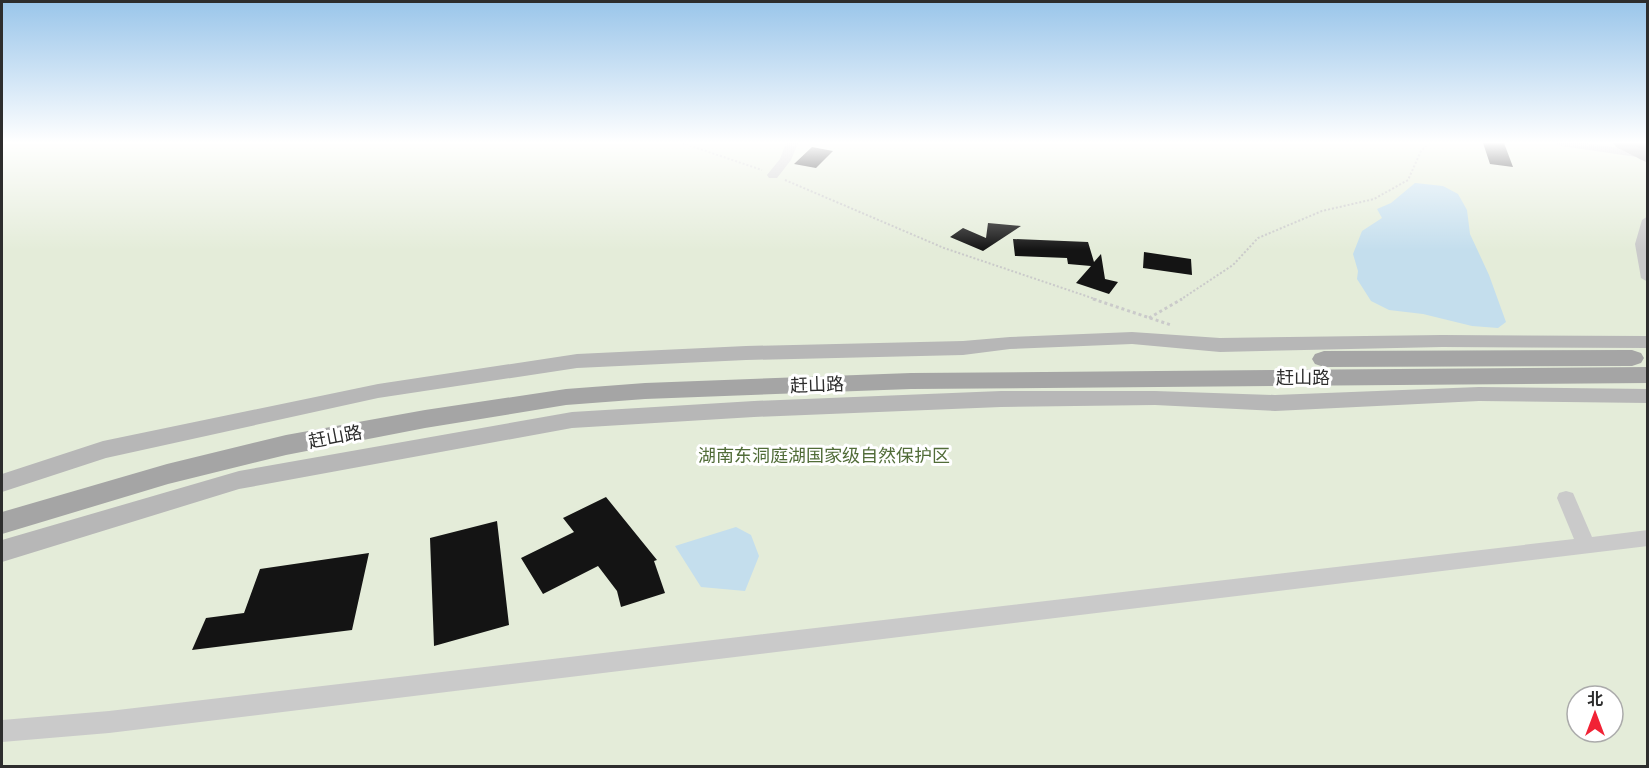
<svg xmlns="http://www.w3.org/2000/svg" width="1649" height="768" font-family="Barlow,'Noto Sans SC',sans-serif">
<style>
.green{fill:#e4ecd9;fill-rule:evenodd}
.water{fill:#c4deed}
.building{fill:#141414}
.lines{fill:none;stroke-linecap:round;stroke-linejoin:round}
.path-far1{stroke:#cacaca;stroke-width:2;stroke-dasharray:2 2;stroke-linecap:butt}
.path{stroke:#cacaca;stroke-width:3;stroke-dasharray:3 3;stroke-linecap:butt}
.street{fill:#cacaca;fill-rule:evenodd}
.secondary{fill:#b7b7b7;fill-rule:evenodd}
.primary{fill:#a5a5a5;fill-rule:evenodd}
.highway{fill:#949494;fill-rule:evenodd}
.labels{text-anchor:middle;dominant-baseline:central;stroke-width:6;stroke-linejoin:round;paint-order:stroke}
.street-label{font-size:18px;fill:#2d2d2d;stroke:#fff}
.park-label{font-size:18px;fill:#516c38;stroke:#fff}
</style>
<rect width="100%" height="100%" fill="#fff"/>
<path class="green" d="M 2,143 L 1647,143 L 1647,766 L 2,766 ZM 1577,696 L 1613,696 L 1613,732 L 1577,732 Z"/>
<path class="water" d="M 1415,183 L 1443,186 L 1458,194 L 1467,210 L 1470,234 L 1489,275 L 1506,322 L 1498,328 L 1472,326 L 1423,314 L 1389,310 L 1371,301 L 1357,279 L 1358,271 L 1353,254 L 1362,231 L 1382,218 L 1377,209 L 1391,203 Z
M 736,527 L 751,535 L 759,556 L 745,591 L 701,587 L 675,546 Z"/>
<path class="building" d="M 1483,143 L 1504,143 L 1513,167 L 1490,164 Z
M 812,147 L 833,151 L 816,168 L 794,164 Z
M 988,223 L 1021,226 L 983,251 L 950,237 L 963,228 L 986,238 Z
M 1013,239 L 1088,242 L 1094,262 L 1101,254 L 1105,279 L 1118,282 L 1109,294 L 1076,283 L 1091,266 L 1068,264 L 1067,258 L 1015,256 Z
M 1144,252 L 1191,259 L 1192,275 L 1143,268 Z
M 606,497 L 657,560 L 654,561 L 665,593 L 621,607 L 617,591 L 598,566 L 543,594 L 521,558 L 574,532 L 563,518 Z
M 497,521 L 509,625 L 434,646 L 430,538 Z
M 369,553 L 352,630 L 192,650 L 206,618 L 244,613 L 260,569 Z"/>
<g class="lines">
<path class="path-far1" d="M 682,143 L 762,170
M 785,180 L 944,248 L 1098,300
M 1180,300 L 1233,265 L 1258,238 L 1322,211 L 1374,199 L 1408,180 L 1421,151 L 1429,143"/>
<path class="path" d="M 1093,299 L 1171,325
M 1149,318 L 1182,299"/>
<path class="street" d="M 786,143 L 798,143 L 791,160 L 777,178 L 769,178 L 767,175 L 780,159 Z
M 1555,143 L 1585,143 L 1641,151 L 1648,154 L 1648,161 L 1641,160 L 1637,157 L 1561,146 Z
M 1648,216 L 1648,282 L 1641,278 L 1635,244 L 1642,220 Z
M 1566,491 L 1573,493 L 1592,537 L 1648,530 L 1648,546 L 109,733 L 2,742 L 2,720 L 109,711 L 1574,539 L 1557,498 L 1559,493 Z"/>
<path class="secondary" d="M 1132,332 L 1220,338 L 1442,335 L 1648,336 L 1648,348 L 1442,347 L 1220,352 L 1132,344 L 1010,349 L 963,355 L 746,360 L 577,368 L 378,398 L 106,458 L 2,492 L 2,474 L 103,441 L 378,384 L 577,354 L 746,346 L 963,341 L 1010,337 Z
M 1479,387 L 1648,389 L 1648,403 L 1479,401 L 1275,411 L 1155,405 L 1001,407 L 754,417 L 572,428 L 239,489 L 2,562 L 2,540 L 239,471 L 572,412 L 754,401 L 1001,391 L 1155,391 L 1275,395 Z"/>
<path class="primary" d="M 1613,143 L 1634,143 L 1648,150 L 1648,163 L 1616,147 Z
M 1632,350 L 1641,353 L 1644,358 L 1641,363 L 1632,366 L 1324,367 L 1315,364 L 1312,359 L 1315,354 L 1324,351 Z
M 1648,367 L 1648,383 L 911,389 L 645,399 L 566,405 L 425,428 L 286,455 L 168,484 L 2,534 L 2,512 L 167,464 L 286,435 L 425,410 L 566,389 L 645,383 L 911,373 Z"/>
<path class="highway" d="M 1634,143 L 1648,143 L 1648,151 L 1637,147 Z"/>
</g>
<linearGradient id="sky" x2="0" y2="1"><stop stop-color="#99c5ea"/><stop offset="0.57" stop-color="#fff"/><stop offset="1" stop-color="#fff" stop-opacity="0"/></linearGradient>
<rect width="1649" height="250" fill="url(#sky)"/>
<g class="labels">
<g class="street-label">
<text x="1303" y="377">赶山路</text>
<text transform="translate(817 384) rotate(-2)">赶山路</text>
<text transform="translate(335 436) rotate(-11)">赶山路</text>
</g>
<g class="park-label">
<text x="824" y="455">湖南东洞庭湖国家级自然保护区</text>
</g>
</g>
<rect width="1649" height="768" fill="none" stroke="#2d2d2d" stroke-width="6"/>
<g transform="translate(1595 714)"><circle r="28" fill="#ffffff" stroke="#ababab" stroke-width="1.5"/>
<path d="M0-4.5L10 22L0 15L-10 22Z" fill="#f12235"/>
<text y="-9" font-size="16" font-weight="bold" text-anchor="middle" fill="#2d2d2d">北</text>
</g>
</svg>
